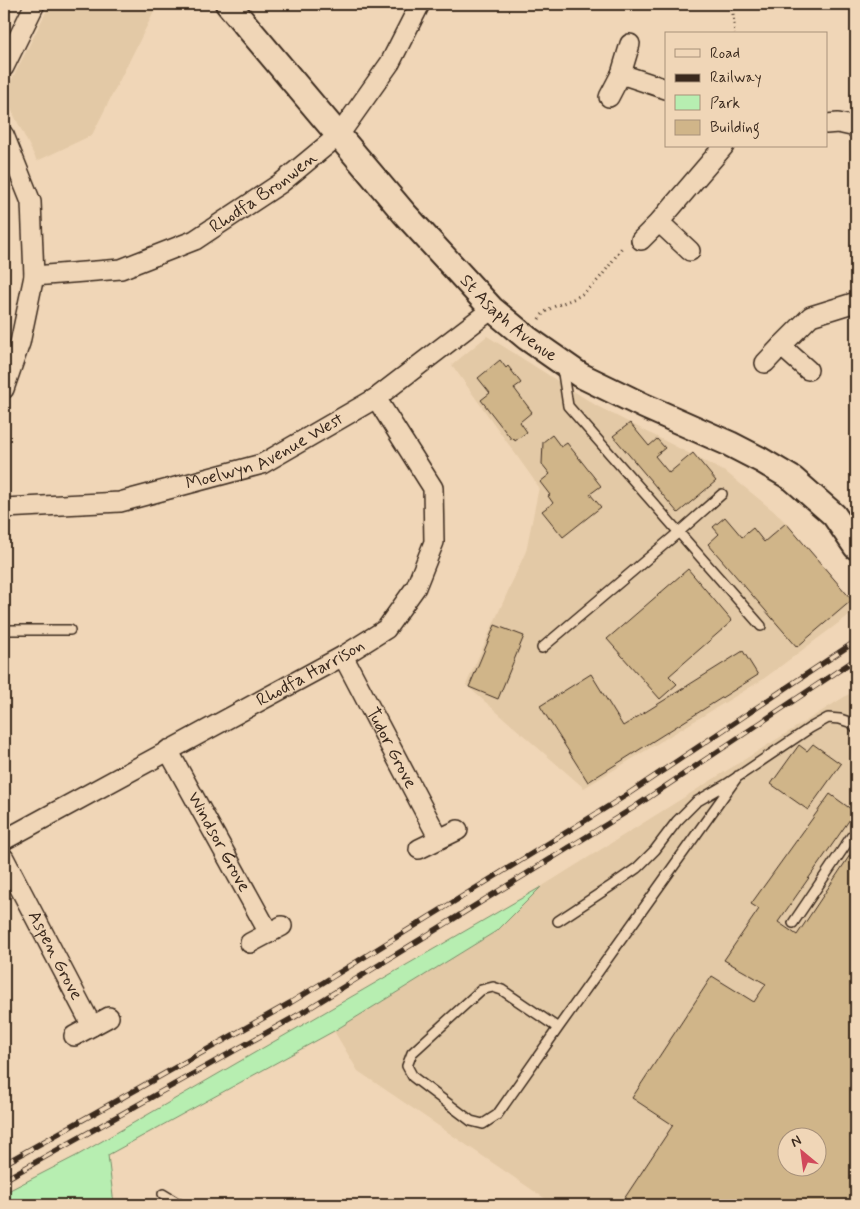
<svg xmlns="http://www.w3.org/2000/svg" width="860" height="1209" font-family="Mynerve,sans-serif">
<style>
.built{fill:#e3c9a6;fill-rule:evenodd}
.green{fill:#b7eeb1;stroke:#798c68}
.building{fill:#d0b589;stroke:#3b2a1e;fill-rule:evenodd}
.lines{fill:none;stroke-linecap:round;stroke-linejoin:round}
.service-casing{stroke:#3b2a1e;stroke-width:12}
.minor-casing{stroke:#3b2a1e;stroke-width:22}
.tertiary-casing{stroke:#3b2a1e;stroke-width:28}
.path{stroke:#3b2a1e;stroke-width:3;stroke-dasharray:1 4;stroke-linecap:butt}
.service{stroke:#f0d6b7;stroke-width:9}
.minor{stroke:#f0d6b7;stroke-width:19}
.tertiary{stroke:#f0d6b7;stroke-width:24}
.rail-casing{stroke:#3b2a1e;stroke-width:5.5}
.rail{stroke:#f0d6b7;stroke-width:4;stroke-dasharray:11;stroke-linecap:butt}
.labels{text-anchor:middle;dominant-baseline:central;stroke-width:4;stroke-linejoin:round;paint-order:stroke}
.street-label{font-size:18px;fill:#3b2a1e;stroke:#f0d6b7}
</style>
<rect width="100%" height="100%" fill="#f0d6b7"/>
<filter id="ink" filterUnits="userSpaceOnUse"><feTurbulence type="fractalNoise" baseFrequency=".02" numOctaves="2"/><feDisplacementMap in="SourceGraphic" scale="10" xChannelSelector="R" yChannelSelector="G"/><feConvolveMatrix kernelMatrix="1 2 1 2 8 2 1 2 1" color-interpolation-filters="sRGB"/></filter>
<g filter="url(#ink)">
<path class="built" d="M 50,4 L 158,4 L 92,135 L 37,161 L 4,95 Z
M 487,336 L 597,406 L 727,473 L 776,513 L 786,523 L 852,600 L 856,606 L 856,610 L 762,680 L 584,788 L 466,685 L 526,551 L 539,487 L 452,365 Z
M 849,694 L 856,702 L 856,1205 L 548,1205 L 550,1202 L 358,1071 L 334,1031 L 498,930 L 541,887 ZM 788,1136 L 818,1136 L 818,1166 L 788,1166 Z"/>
<path class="green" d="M 541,887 L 498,930 L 334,1031 L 108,1155 L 114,1205 L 4,1205 L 4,1193 L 78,1155 Z"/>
<path class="building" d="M 500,360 L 506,368 L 508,366 L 521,383 L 514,388 L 532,412 L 520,422 L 527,432 L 515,441 L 514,438 L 512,440 L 481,400 L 490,393 L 478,378 Z
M 630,423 L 649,446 L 657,439 L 665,448 L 655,456 L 669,473 L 693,453 L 716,481 L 678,513 L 613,436 Z
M 552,435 L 561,447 L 567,443 L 601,486 L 590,494 L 601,507 L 563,537 L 542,511 L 553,503 L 548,496 L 550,495 L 540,482 L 550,474 L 542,464 L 543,442 Z
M 725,517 L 742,537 L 753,528 L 764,542 L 786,523 L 852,600 L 797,647 L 708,544 L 719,534 L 713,527 Z
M 688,569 L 732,621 L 669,676 L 677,684 L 660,699 L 607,639 Z
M 495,625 L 524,636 L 498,699 L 469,687 Z
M 743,651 L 758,675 L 588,782 L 540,706 L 591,674 L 623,726 Z
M 813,744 L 841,764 L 808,810 L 771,784 L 799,745 L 807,751 Z
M 830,794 L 855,812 L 778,922 L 797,935 L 856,846 L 856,1205 L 620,1205 L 673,1125 L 632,1098 L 712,976 L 754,1002 L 766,984 L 724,960 L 759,909 L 751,904 ZM 788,1136 L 818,1136 L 818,1166 L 788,1166 Z"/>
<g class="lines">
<g class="service-casing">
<path id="service" d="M 562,367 L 568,406 L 761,626
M 4,630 L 70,630
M 542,648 L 679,532 L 722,494
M 558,921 L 611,886 L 637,868 L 655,850 L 677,821 L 696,802 L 727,784 L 810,728 L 828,718 L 840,719 L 852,723 L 856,728
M 793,923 L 851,837 L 856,832
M 558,1028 L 502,990 L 493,987 L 481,990 L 412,1053 L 407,1066 L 413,1077 L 471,1121 L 483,1124 L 497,1115 L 558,1028 L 738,776
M 163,1194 L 181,1205"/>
</g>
<g class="minor-casing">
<g id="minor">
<path d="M 4,67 L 35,4"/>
<path d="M 621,74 L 630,44"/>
<path d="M 609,97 L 621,74 L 666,89"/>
<path d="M 826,124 L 838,123 L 856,127"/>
<path d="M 4,135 L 31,202 L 34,276 L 20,343 L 4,389"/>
<path d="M 641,240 L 659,222"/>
<path d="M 690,251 L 659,222 L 724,146"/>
<path id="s1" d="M 34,276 L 121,269 L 195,240 L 281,183 L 339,135 L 390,63 L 420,4"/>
<path d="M 765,363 L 781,346"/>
<path d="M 808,370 L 781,346 L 811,316 L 856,302"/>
<path id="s2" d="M 4,508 L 120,502 L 262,464 L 376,398 L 492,309"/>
<path id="s3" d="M 343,656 L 439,839"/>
<path id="s4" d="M 168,750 L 269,933"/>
<path id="s5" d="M 4,840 L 343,656 L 386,629 L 416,587 L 434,542 L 433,488 L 376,398"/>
<path d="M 419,849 L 458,830"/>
<path id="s6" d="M 4,858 L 92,1026"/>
<path d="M 250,943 L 282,926"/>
<path d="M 74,1036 L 109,1017"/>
</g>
</g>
<g class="tertiary-casing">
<g id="tertiary">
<path id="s7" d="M 228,4 L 404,213 L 492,309 L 527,338 L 580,375 L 644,406 L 730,444 L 761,460 L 793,479 L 834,515 L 856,547"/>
</g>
</g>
<path class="path" d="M 732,4 L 735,34
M 539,319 C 548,305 565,304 579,296 C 598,285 610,264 623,246"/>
<use href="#service" class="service"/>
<use href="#minor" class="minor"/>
<use href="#tertiary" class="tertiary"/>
<g class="rail-casing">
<path id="rail" d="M 4,1164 L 290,1003 L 625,796 L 856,641
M 4,1180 L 298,1015 L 633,808 L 856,659"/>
</g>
<use href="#rail" class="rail"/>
</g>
</g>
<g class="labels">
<g class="street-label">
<text stroke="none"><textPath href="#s1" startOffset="250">Rhodfa Bronwen</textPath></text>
<text stroke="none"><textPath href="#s7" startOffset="422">St Asaph Avenue</textPath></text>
<text stroke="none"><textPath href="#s2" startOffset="270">Moelwyn Avenue West</textPath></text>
<text stroke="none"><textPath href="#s5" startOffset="349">Rhodfa Harrison</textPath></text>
<text stroke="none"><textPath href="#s3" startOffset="104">Tudor Grove</textPath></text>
<text stroke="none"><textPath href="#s4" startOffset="105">Windsor Grove</textPath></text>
<text stroke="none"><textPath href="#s6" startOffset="110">Aspen Grove</textPath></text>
</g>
</g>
<rect width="860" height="1209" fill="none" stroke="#f0d6b7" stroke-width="20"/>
<rect x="10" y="10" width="840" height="1189" fill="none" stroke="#3b2a1e" stroke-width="2" filter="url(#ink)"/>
<rect x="665" y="32" width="162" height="115" fill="#f0d6b7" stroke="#a8917a"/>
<rect x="675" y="49" width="25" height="8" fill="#f0d6b7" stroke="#a8917a"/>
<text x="710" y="58" font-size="15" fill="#3b2a1e">Road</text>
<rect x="675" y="74" width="25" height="8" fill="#3b2a1e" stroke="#a8917a"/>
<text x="710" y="82" font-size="15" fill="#3b2a1e">Railway</text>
<rect x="675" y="95" width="25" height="15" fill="#b7eeb1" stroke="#a8917a"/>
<text x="710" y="108" font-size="15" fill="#3b2a1e">Park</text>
<rect x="675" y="120" width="25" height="15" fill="#d0b589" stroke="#a8917a"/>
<text x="710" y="132" font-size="15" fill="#3b2a1e">Building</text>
<g transform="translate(802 1152) rotate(331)"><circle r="24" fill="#f0d6b7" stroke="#a8917a"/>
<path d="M0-4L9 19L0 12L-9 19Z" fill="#d1495b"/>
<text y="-8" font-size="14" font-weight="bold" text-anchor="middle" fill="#3b2a1e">N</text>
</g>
</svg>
